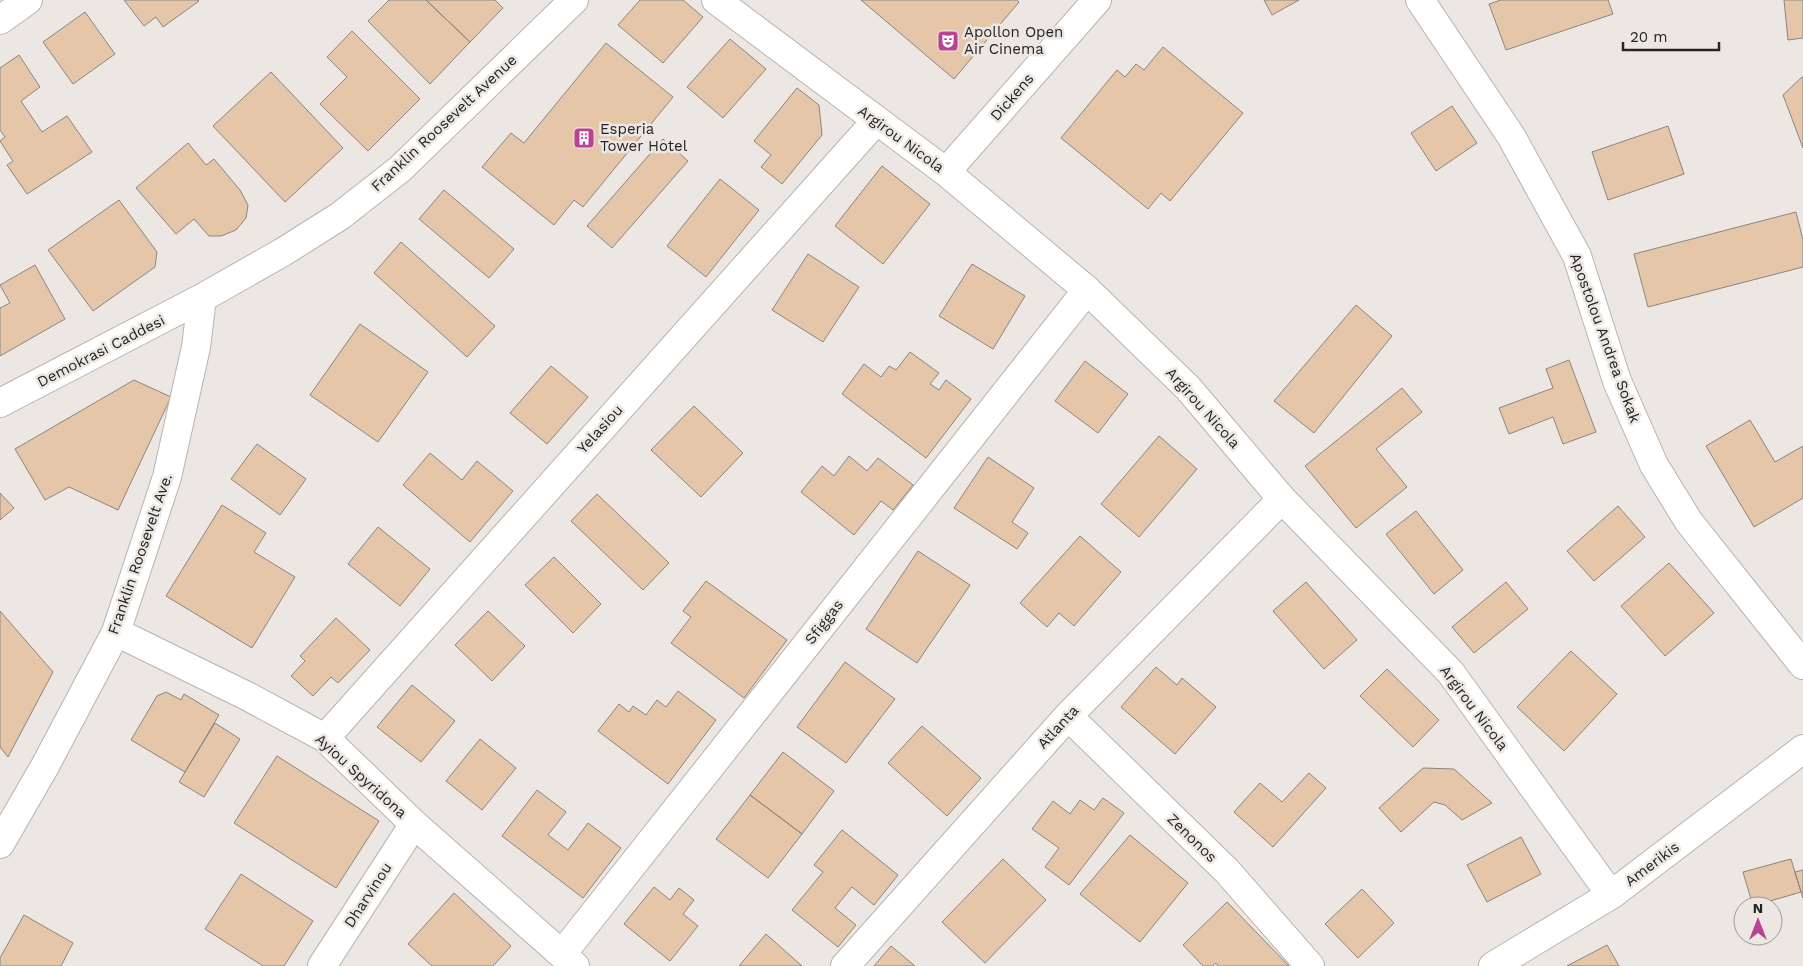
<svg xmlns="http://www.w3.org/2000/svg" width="1803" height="966" font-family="'Work Sans',sans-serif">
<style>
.building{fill:#e6c6a8;stroke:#8a8581}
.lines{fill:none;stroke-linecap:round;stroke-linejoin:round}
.minor-casing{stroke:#b8b3ae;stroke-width:30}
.tertiary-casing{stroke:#b8b3ae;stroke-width:30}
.minor{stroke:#fff;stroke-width:28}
.tertiary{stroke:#fff;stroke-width:28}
.labels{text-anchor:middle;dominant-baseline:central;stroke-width:5;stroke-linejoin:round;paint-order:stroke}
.poi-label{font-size:15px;fill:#262422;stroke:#ece7e2;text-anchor:start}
.street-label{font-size:15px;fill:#262422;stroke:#ece7e2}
</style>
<rect width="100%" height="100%" fill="#ece7e2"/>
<path class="building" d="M 124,0 L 198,0 L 199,1 L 163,27 L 156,17 L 144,26 Z
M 389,0 L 426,0 L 470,42 L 430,84 L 368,21 Z
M 426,0 L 495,0 L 503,8 L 470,42 Z
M 640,0 L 683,0 L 703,17 L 663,63 L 618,25 Z
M 861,0 L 1017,0 L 1019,2 L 954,79 Z
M 1264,0 L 1299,0 L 1272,15 Z
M 1501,0 L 1608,0 L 1613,14 L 1506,50 L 1489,4 Z
M 1784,0 L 1803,0 L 1803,38 L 1788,40 Z
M 85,12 L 115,54 L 73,84 L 43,42 Z
M 352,31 L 420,99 L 368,151 L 320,104 L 347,77 L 327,57 Z
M 730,39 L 766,69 L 723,118 L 687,87 Z
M 606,43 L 673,97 L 583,207 L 574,200 L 554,225 L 482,167 L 511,133 L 524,143 Z
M 1163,47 L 1243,113 L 1170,201 L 1161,193 L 1148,209 L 1061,138 L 1117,70 L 1125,77 L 1136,64 L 1144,70 Z
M 19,55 L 40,87 L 21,101 L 42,132 L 67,116 L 92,152 L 27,194 L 7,165 L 13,161 L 0,141 L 5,137 L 0,130 L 0,68 Z
M 271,72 L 343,148 L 285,202 L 213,126 Z
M 1802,77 L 1803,77 L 1803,148 L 1783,95 Z
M 797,88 L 819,105 L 822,135 L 782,184 L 761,167 L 771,155 L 754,141 Z
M 1452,106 L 1477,143 L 1436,171 L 1411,133 Z
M 1668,126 L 1684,174 L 1608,200 L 1592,152 Z
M 663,139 L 688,161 L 612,248 L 587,226 Z
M 188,143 L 206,165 L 214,159 L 240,190 L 248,205 L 246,218 L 236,230 L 221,236 L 209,236 L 194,219 L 176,234 L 136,188 Z
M 882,166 L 930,204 L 883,264 L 835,226 Z
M 720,179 L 759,210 L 706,277 L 667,246 Z
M 444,190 L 514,249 L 489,278 L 419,219 Z
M 119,200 L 157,252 L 155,267 L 93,311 L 48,250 Z
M 1796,212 L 1803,240 L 1803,267 L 1648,307 L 1634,254 Z
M 401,242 L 495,326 L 467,357 L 374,273 Z
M 808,254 L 859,287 L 823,342 L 772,310 Z
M 972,264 L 1025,296 L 993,349 L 939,316 Z
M 35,265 L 65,319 L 0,356 L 0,308 L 10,303 L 0,285 Z
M 1356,305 L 1392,336 L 1314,433 L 1274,401 Z
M 360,324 L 428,372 L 378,442 L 310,395 Z
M 910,352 L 939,373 L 930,384 L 939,390 L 946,380 L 971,399 L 926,458 L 842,394 L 864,364 L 881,377 L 889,366 L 896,370 Z
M 1569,360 L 1596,432 L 1563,444 L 1553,417 L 1509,434 L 1499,408 L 1553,388 L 1546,369 Z
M 1085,361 L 1128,394 L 1098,433 L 1055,401 Z
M 551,366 L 588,397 L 547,444 L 510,413 Z
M 134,380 L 171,397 L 118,510 L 69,487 L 45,500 L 15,449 Z
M 1402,388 L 1422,412 L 1376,449 L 1407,487 L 1356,528 L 1305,466 Z
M 694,406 L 743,453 L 701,497 L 651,450 Z
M 1750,420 L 1775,462 L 1803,446 L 1803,498 L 1754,527 L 1706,446 Z
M 1159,436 L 1197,469 L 1139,537 L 1101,504 Z
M 257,444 L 306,479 L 280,515 L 231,479 Z
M 430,453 L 462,480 L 477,461 L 513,491 L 470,542 L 403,485 Z
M 849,456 L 867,471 L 878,458 L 913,485 L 893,510 L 881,501 L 854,535 L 801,492 L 822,466 L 834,476 Z
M 988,457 L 1034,488 L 1012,522 L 1028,533 L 1017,549 L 954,508 Z
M 0,493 L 14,508 L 0,520 Z
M 597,494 L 669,563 L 643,590 L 571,521 Z
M 222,505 L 266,533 L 254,552 L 295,577 L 252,648 L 166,596 Z
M 1618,506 L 1645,537 L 1594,581 L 1567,551 Z
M 1416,511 L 1463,570 L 1434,594 L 1386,534 Z
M 378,527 L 430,569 L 400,606 L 348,564 Z
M 1080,536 L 1121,572 L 1074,626 L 1059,613 L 1047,627 L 1020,603 Z
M 918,551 L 970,585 L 917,663 L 866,629 Z
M 554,557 L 601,604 L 573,633 L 525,585 Z
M 1669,563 L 1714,613 L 1665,656 L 1621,606 Z
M 706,581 L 787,640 L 744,698 L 671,643 L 691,617 L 683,611 Z
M 1306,582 L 1357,640 L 1324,669 L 1273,611 Z
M 1506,582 L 1528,609 L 1474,653 L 1452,627 Z
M 0,611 L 53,672 L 8,757 L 0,747 Z
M 488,611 L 525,646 L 492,681 L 455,645 Z
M 336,618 L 370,650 L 338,683 L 331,677 L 313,696 L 291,676 L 305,661 L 300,656 Z
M 1571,651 L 1617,694 L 1564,751 L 1517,707 Z
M 845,662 L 895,699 L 846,763 L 797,727 Z
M 1156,667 L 1177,685 L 1182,678 L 1216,707 L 1175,754 L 1121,707 Z
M 1387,669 L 1439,720 L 1413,747 L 1360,696 Z
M 412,685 L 455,721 L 421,762 L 377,727 Z
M 678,691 L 716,720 L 668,784 L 598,731 L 619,704 L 629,712 L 633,706 L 646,715 L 657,700 L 666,707 Z
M 166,692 L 181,700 L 184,694 L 219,715 L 185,772 L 131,740 L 157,696 Z
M 215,723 L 240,739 L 204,797 L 179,782 Z
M 922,726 L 981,778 L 947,816 L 888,763 Z
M 480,739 L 516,768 L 482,810 L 446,781 Z
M 783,752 L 834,791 L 802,834 L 750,795 Z
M 277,756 L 379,821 L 336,888 L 234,823 Z
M 1423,768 L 1454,769 L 1492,803 L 1462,820 L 1445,805 L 1434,802 L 1401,832 L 1379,808 Z
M 1309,773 L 1326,788 L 1273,847 L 1234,812 L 1260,783 L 1282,802 Z
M 537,790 L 566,812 L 548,835 L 568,850 L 588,823 L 621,848 L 583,898 L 502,836 Z
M 750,795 L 802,834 L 768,878 L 716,839 Z
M 1103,798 L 1124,813 L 1069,885 L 1045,867 L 1059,848 L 1032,829 L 1053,801 L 1070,814 L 1080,800 L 1094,810 Z
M 842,830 L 898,875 L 874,905 L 852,887 L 835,908 L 856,925 L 838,947 L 792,910 L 823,872 L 814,865 Z
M 1130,835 L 1188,883 L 1140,942 L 1080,894 Z
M 1521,837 L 1541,874 L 1487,902 L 1467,865 Z
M 1003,859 L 1046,900 L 985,963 L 942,922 Z
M 1791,859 L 1801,892 L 1753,906 L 1743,872 Z
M 1803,870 L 1803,898 L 1795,872 Z
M 241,874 L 313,921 L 284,966 L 263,966 L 205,929 Z
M 654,887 L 670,900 L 679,888 L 694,900 L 683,914 L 698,926 L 670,961 L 624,924 Z
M 1362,889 L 1394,923 L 1358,958 L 1325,924 Z
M 454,893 L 511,946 L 493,966 L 432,966 L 408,944 Z
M 1227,902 L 1289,966 L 1218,966 L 1216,963 L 1213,966 L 1203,966 L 1183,945 Z
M 24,915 L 73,943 L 61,966 L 0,966 L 0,958 Z
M 766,934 L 802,966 L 739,966 Z
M 1607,945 L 1619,966 L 1567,966 Z
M 891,946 L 915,966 L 874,966 Z"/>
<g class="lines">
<g class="minor-casing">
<path id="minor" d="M 716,0 L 946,172 L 1087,290 L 1188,388 L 1282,499 L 1451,673 L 1611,895
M 0,20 L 28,0
M 946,172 L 1097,0
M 0,403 L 202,298 L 283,252 L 340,216 L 400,169 L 574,0
M 116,632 L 247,696 L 325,738 L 414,824 L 575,966
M 1068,716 L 1227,871 L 1310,966
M 325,738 L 876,121
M 0,844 L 45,766 L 116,632 L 167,477 L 196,347 L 202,298
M 562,954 L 1087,290
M 322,966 L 414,824
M 845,966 L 1068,716 L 1282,499
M 1493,966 L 1611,895 L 1803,749"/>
</g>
<g class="tertiary-casing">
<path id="tertiary" d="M 1420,0 L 1511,136 L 1577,256 L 1617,381 L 1654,465 L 1689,522 L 1803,665"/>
</g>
<use href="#minor" class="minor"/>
<use href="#tertiary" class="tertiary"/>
</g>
<defs>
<g id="theatre-square" transform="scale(1.125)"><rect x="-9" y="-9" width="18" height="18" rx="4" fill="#bb4193" stroke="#ece7e2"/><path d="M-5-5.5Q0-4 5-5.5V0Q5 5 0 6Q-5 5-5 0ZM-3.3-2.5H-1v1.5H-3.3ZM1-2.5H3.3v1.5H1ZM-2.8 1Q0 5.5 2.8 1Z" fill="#fff"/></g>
<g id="building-square" transform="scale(1.125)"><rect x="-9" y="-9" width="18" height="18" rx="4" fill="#bb4193" stroke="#ece7e2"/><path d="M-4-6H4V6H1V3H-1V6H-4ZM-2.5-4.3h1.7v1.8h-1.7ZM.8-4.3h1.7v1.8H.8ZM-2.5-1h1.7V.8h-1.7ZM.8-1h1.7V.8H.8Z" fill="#fff"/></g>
</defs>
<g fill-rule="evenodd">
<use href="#theatre-square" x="948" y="41"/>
<use href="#building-square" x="584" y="138"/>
</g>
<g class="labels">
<g class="poi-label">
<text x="964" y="32">Apollon Open<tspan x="964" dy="17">Air Cinema</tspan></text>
<text x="600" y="129">Esperia<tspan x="600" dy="17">Tower Hotel</tspan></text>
</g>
<g class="street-label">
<text transform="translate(1012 97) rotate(-49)">Dickens</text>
<text transform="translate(444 123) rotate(-43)">Franklin Roosevelt Avenue</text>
<text transform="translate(901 139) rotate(36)">Argirou Nicola</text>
<text transform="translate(1605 338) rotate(70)">Apostolou Andrea Sokak</text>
<text transform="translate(101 351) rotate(-27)">Demokrasi Caddesi</text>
<text transform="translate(1203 408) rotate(48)">Argirou Nicola</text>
<text transform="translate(600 429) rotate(-48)">Yelasiou</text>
<text transform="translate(140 554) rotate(-71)">Franklin Roosevelt Ave.</text>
<text transform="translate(824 622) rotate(-52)">Sfiggas</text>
<text transform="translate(1474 708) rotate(53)">Argirou Nicola</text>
<text transform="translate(1058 727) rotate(-47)">Atlanta</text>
<text transform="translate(361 776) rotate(42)">Ayiou Spyridona</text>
<text transform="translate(1192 838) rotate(44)">Zenonos</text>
<text transform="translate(1652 864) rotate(-37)">Amerikis</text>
<text transform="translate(368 895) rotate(-57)">Dharvinou</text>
</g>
</g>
<g transform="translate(1758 921)"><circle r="24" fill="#ece7e2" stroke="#9d9995"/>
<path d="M0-4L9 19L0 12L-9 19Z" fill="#bb4193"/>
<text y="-8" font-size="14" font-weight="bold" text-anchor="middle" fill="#262422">N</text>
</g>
<path d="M1623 42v8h96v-8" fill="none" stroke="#262422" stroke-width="2.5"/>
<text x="1630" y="42" font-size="15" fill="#262422" stroke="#ece7e2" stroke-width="4" paint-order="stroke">20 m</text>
</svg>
